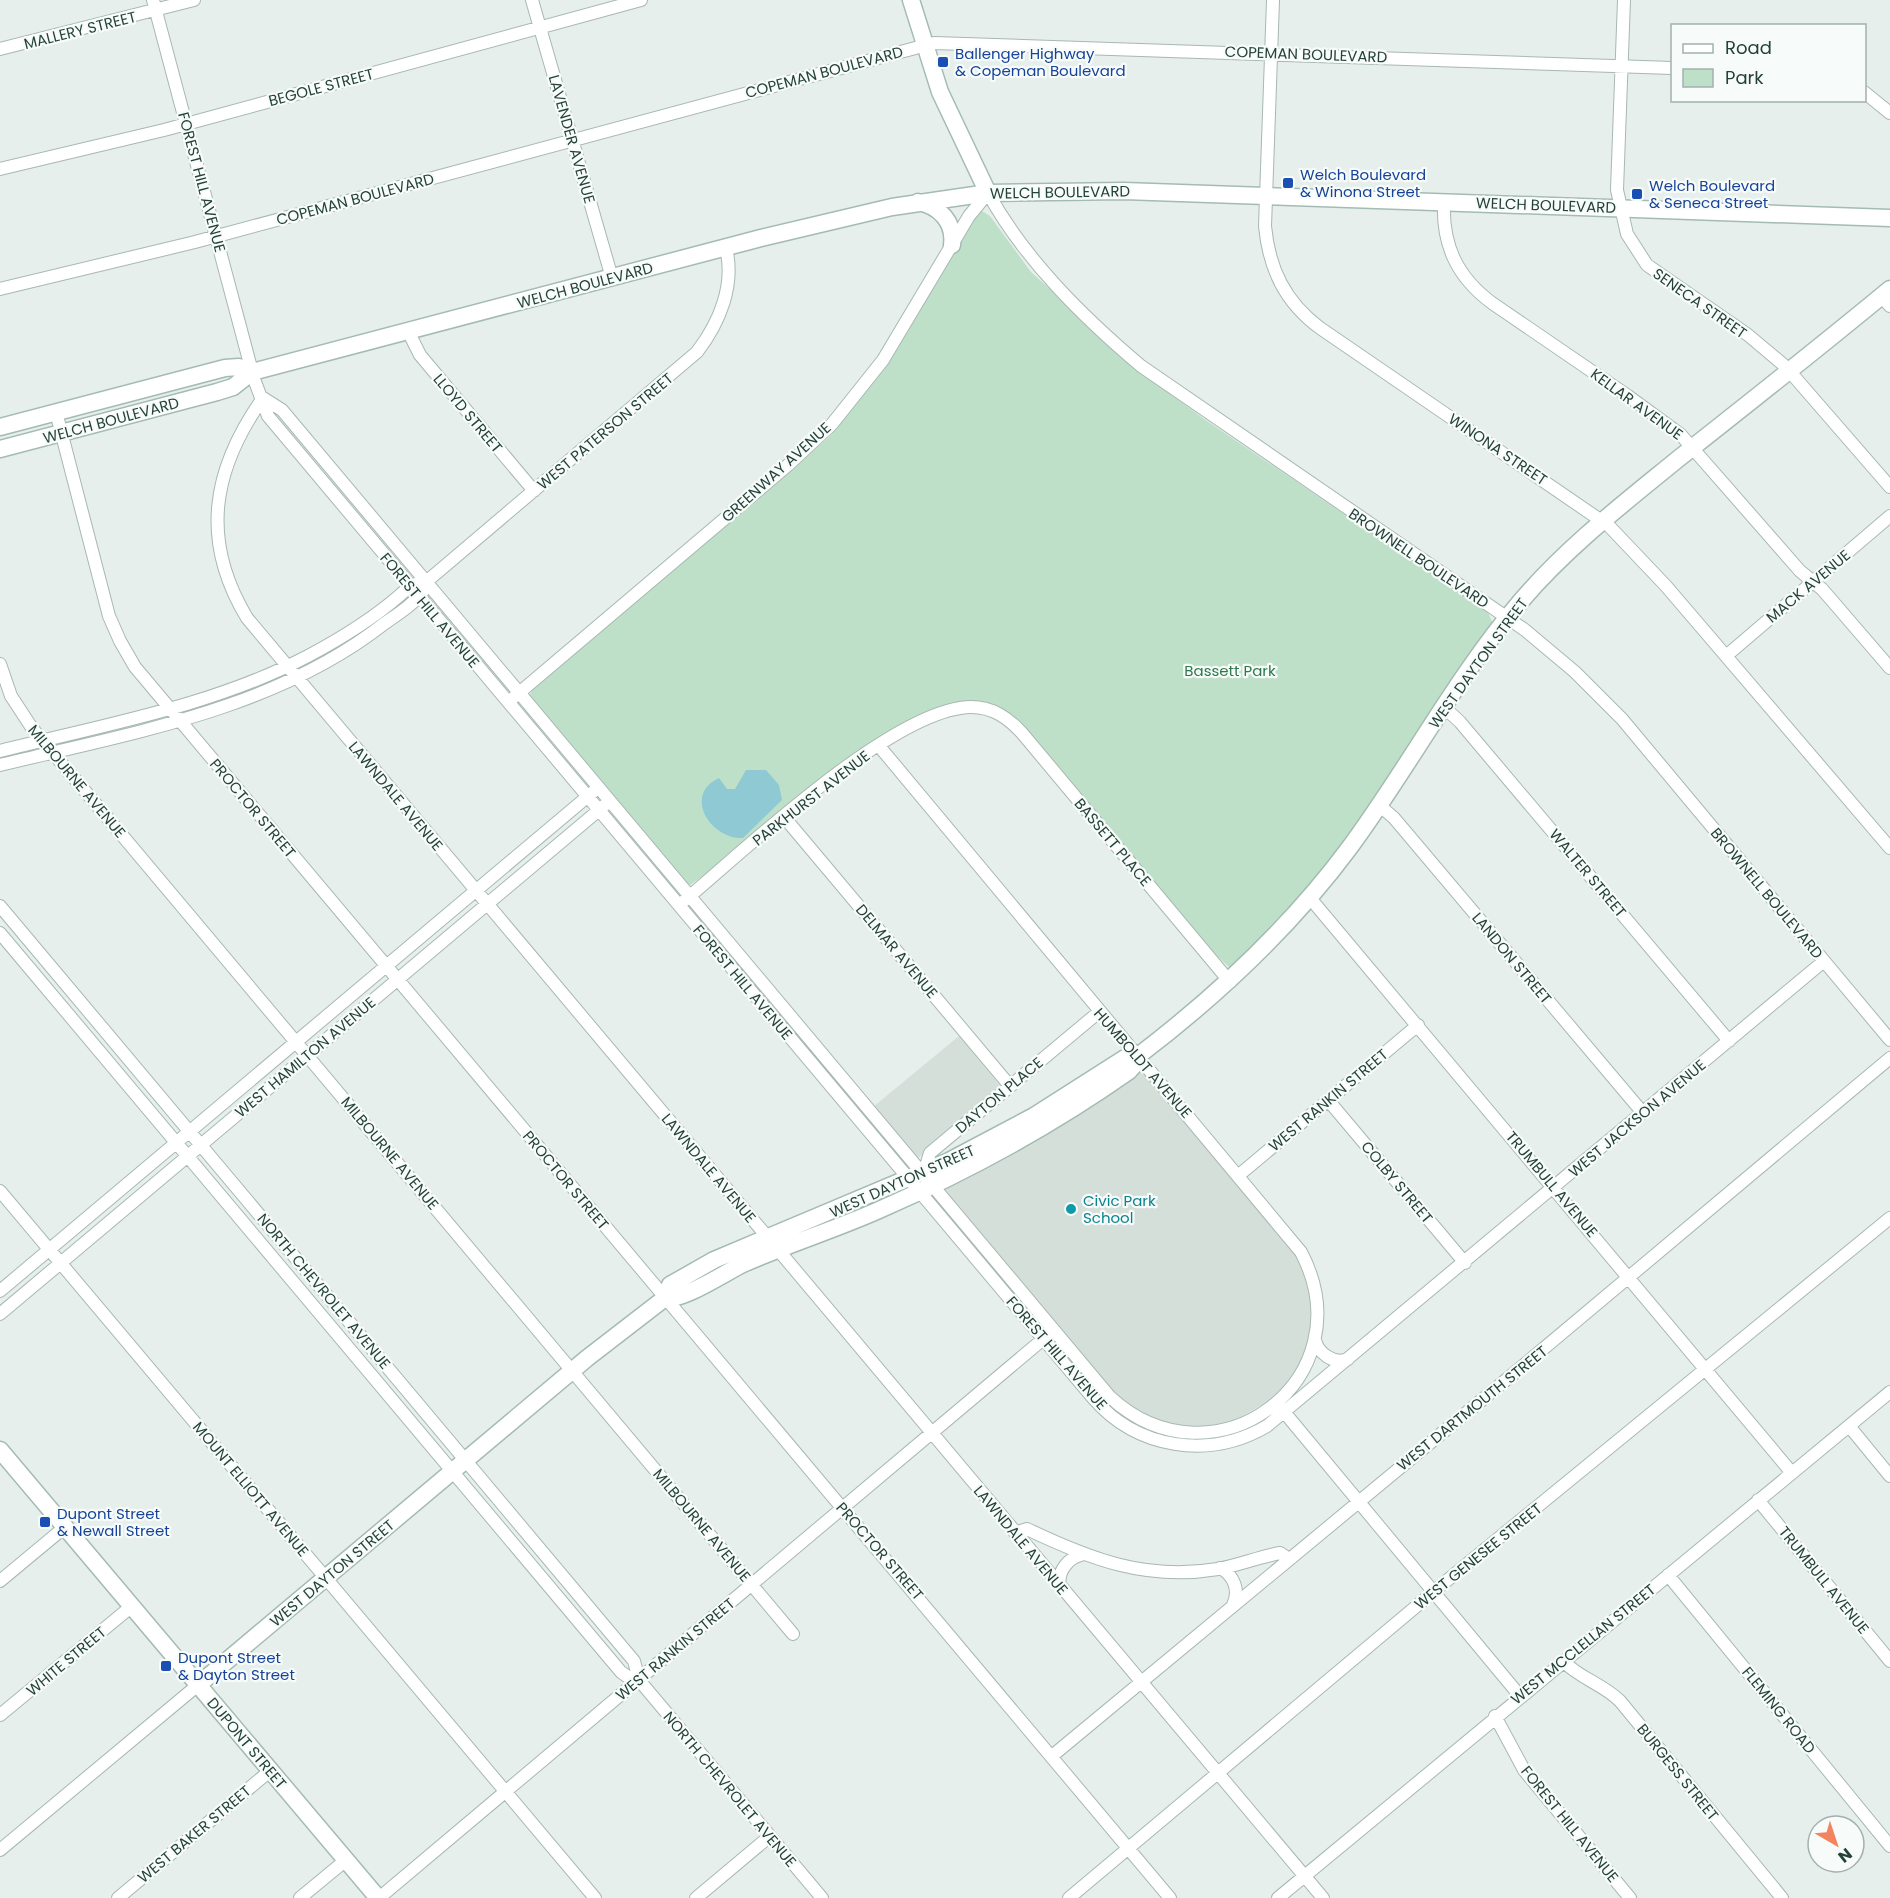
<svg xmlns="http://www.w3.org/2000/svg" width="1890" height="1898" font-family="Poppins,sans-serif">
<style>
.built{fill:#d4dfda}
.green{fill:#bfe0c8}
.water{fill:#8ec9d4}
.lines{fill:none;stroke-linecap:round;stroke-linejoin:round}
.street-casing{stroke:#a8b8b2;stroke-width:14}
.secondary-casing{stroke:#a4bbb3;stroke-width:19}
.street{stroke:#fff;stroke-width:12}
.secondary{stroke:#fff;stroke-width:16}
.transit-dot{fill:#1a4fb4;stroke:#f7fbf9;stroke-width:2}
.culture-dot{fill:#0f9aa8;stroke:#f7fbf9;stroke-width:2}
.labels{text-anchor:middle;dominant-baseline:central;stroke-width:4.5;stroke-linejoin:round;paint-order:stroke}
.street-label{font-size:15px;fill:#24423a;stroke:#f7fbf9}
.transit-label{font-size:15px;fill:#164399;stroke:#f7fbf9;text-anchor:start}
.park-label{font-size:15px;fill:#2d7a4b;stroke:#f7fbf9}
.culture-label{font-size:15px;fill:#0d838f;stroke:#f7fbf9;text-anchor:start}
</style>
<rect width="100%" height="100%" fill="#e6efeb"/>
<path class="built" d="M 959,1036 L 1001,1087 L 917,1159 L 873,1107 Z
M 1139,1071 L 1144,1072 L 1291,1247 L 1300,1262 L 1311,1299 L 1310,1333 L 1304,1354 L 1293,1377 L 1277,1396 L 1232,1422 L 1189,1428 L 1149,1418 L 1113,1392 L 944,1189 L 946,1185 Z"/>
<path class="green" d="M 982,211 L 990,216 L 1031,272 L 1149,378 L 1204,419 L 1488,612 L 1493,624 L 1371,808 L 1302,899 L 1231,969 L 1214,953 L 1021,723 C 994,696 963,699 930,712 L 690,885 L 686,884 L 529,697 L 533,688 L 829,437 L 885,368 L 975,218 Z"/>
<path class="water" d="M 746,770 L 766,770 L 779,785 L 782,800 L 743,838 C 711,840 682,795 719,778 L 727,789 L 735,789 Z"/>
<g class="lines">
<g class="street-casing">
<path id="street" d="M 153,0 L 254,379 L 268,416 L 1093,1398 C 1137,1449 1209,1460 1267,1426 L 1824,961
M 532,0 L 612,278
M 1273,0 L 1265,226 C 1269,269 1285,302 1320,328 L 1609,526 L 1666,586 L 1890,848
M 1624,0 L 1617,190 L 1627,234 L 1647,265 L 1748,335 L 1785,366 L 1890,487
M 0,49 L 194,0
M 1864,92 L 1890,113
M 0,169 L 164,130 L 641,0
M 1444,202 C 1442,245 1457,277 1492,303 L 1628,396 L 1681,435 L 1800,571 L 1822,589 L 1890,668
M 0,289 L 195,242 L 934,43 L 1672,68
M 1881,296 L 1890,306
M 408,331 L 420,355 L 534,491
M 263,398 L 282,410 L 1110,1397 C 1214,1493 1368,1379 1301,1252 L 879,746
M 263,398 C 212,470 200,540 247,618 L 1323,1898
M 56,412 L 109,616 L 120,641 L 135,667 L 1170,1898
M 1726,656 L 1890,516
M 0,664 L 11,696 L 32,728 L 793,1634
M 513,698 L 788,465 L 832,424 L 883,360 L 969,216 L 988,193 C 1025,260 1083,317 1141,366 L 1525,630 L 1575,672 L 1622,719 L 1890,1040
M 1445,708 L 1460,722 L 1729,1041
M 0,751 C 103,725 213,706 308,656 C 340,639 371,620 399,596 C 407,589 415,581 426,582 L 697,352 C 720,322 735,285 726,248
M 0,765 C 131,733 276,709 385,623 C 398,614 414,604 423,591
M 1379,805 L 1394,818 L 1643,1113
M 784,817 L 1010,1086
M 1310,898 L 1792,1473
M 684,901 C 745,850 894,708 971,707 C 993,707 1008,718 1022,733 L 1230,982
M 0,906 L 634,1661 L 639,1680 L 822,1898
M 0,933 L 621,1672 L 631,1679 L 639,1680
M 1328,1100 L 1465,1263
M 1239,1175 L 1418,1025
M 923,1176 L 930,1153 L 1099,1012
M 0,1191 L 595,1898
M 0,1291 L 593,792
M 0,1314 L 605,805
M 1315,1340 C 1318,1353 1334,1365 1348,1359
M 1280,1407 L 1520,1696
M 1849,1426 L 1890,1476
M 1758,1500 L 1890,1661
M 1015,1533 L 1027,1529 C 1090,1559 1146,1581 1218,1569 C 1239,1565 1259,1557 1280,1553 L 1289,1559
M 1220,1568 C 1234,1575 1240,1591 1233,1605
M 1668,1575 L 1890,1846
M 0,1581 L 65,1527
M 1060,1586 C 1057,1572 1068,1558 1081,1555
M 1563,1661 C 1579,1678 1603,1684 1620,1701 L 1782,1898
M 0,1715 L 132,1606
M 1495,1716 L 1524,1770 L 1630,1898
M 1052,1756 L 1518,1370 L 1890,1058
M 0,1850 L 198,1685
M 118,1898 L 271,1770
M 300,1898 L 346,1860
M 379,1898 L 1048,1335
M 696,1898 L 770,1836
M 1069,1898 L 1450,1578 L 1890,1218
M 1278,1898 L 1890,1392"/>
</g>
<g class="secondary-casing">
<path id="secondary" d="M 911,0 L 940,92 L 988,193
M 918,202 C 940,206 955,223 952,245
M 0,427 L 225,368 L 239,367 L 252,372
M 0,449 L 217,392 L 233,387 L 252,372 L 761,238 L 892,207 L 988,193 L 1124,191 L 1890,218
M 665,1298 L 670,1285 L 714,1260 L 949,1161 L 1034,1116 L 1125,1058 L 1138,1056
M 0,1450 L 378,1898
M 198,1685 L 586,1359 L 665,1298 C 681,1302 726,1272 743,1264 C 788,1244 834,1230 879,1210 C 966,1172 1051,1126 1129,1071 L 1138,1061 L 1138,1056 C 1218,995 1290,928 1350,847 C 1409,767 1456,677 1521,601 C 1567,547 1623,504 1678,459 C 1749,403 1820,347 1890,289"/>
</g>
<use href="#street" class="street"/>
<use href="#secondary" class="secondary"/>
</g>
<g class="transit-dot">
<rect x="937" y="56" width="12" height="12" rx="3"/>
<rect x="1282" y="177" width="12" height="12" rx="3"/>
<rect x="1631" y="188" width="12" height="12" rx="3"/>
<rect x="39" y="1516" width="12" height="12" rx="3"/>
<rect x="160" y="1660" width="12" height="12" rx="3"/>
</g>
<circle class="culture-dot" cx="1071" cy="1209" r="6"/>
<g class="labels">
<g class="street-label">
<text transform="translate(80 30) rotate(-14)">MALLERY STREET</text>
<text transform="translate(1306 54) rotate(2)">COPEMAN BOULEVARD</text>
<text transform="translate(824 72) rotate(-15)">COPEMAN BOULEVARD</text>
<text transform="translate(321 87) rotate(-15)">BEGOLE STREET</text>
<text transform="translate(572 139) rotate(74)">LAVENDER AVENUE</text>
<text transform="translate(202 182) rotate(75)">FOREST HILL AVENUE</text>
<text transform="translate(1060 192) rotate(-1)">WELCH BOULEVARD</text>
<text transform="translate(355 199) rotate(-15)">COPEMAN BOULEVARD</text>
<text transform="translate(1546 205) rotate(2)">WELCH BOULEVARD</text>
<text transform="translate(585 285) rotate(-15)">WELCH BOULEVARD</text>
<text transform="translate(1700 303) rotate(35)">SENECA STREET</text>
<text transform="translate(1637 404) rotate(36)">KELLAR AVENUE</text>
<text transform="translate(468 413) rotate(50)">LLOYD STREET</text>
<text transform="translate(111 420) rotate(-15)">WELCH BOULEVARD</text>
<text transform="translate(605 431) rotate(-40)">WEST PATERSON STREET</text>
<text transform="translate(1498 449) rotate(34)">WINONA STREET</text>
<text transform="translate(776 472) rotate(-42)">GREENWAY AVENUE</text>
<text transform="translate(1419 558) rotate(34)">BROWNELL BOULEVARD</text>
<text transform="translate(1808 586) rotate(-40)">MACK AVENUE</text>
<text transform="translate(430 610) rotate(50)">FOREST HILL AVENUE</text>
<text transform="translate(1478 663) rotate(-54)">WEST DAYTON STREET</text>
<text transform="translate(77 781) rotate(50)">MILBOURNE AVENUE</text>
<text transform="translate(396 796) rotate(50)">LAWNDALE AVENUE</text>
<text transform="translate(811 798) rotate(-38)">PARKHURST AVENUE</text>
<text transform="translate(253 808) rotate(50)">PROCTOR STREET</text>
<text transform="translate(1113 842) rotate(50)">BASSETT PLACE</text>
<text transform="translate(1588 873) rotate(50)">WALTER STREET</text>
<text transform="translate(1767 893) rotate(50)">BROWNELL BOULEVARD</text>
<text transform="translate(897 951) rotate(50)">DELMAR AVENUE</text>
<text transform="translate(1512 958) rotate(50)">LANDON STREET</text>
<text transform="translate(743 982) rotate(50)">FOREST HILL AVENUE</text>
<text transform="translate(305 1057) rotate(-40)">WEST HAMILTON AVENUE</text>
<text transform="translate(1143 1063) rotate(49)">HUMBOLDT AVENUE</text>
<text transform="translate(999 1095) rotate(-40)">DAYTON PLACE</text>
<text transform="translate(1328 1100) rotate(-40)">WEST RANKIN STREET</text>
<text transform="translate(1637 1118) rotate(-40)">WEST JACKSON AVENUE</text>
<text transform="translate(390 1153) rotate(50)">MILBOURNE AVENUE</text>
<text transform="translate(709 1168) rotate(50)">LAWNDALE AVENUE</text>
<text transform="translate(566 1180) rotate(50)">PROCTOR STREET</text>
<text transform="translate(902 1181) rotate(-24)">WEST DAYTON STREET</text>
<text transform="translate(1397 1182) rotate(50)">COLBY STREET</text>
<text transform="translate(1552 1184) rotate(50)">TRUMBULL AVENUE</text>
<text transform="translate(324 1291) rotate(50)">NORTH CHEVROLET AVENUE</text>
<text transform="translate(1057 1353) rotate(49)">FOREST HILL AVENUE</text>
<text transform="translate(1472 1408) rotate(-39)">WEST DARTMOUTH STREET</text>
<text transform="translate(251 1489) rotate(50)">MOUNT ELLIOTT AVENUE</text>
<text transform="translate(702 1525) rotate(50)">MILBOURNE AVENUE</text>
<text transform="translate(1021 1540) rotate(50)">LAWNDALE AVENUE</text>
<text transform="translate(880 1551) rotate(49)">PROCTOR STREET</text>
<text transform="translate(1478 1556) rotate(-39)">WEST GENESEE STREET</text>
<text transform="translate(332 1573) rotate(-40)">WEST DAYTON STREET</text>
<text transform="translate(1824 1580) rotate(51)">TRUMBULL AVENUE</text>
<text transform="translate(1583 1644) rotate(-39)">WEST MCCLELLAN STREET</text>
<text transform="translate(675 1649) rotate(-40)">WEST RANKIN STREET</text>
<text transform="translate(66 1661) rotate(-40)">WHITE STREET</text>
<text transform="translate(1779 1710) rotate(51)">FLEMING ROAD</text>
<text transform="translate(247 1743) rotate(50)">DUPONT STREET</text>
<text transform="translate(1678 1772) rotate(51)">BURGESS STREET</text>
<text transform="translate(730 1789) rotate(50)">NORTH CHEVROLET AVENUE</text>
<text transform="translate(1570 1824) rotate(51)">FOREST HILL AVENUE</text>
<text transform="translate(194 1834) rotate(-40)">WEST BAKER STREET</text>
</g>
<g class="transit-label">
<text x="955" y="53">Ballenger Highway<tspan x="955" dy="17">&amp; Copeman Boulevard</tspan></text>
<text x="1300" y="174">Welch Boulevard<tspan x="1300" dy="17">&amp; Winona Street</tspan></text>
<text x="1649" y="185">Welch Boulevard<tspan x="1649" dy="17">&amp; Seneca Street</tspan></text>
<text x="57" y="1513">Dupont Street<tspan x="57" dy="17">&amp; Newall Street</tspan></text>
<text x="178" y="1657">Dupont Street<tspan x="178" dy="17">&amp; Dayton Street</tspan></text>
</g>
<g class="park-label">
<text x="1230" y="670">Bassett Park</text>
</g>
<g class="culture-label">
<text x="1083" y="1200">Civic Park<tspan x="1083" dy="17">School</tspan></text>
</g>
</g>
<rect x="1671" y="24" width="195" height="78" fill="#f7fbf9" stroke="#a3b1ad" stroke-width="1.5"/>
<rect x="1683" y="44" width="30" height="9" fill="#ffffff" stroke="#a3b1ad" stroke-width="1.5"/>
<text x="1725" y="54" font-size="18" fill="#24423a">Road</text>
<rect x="1683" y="69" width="30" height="18" fill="#bfe0c8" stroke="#a3b1ad" stroke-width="1.5"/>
<text x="1725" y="84" font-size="18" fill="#24423a">Park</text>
<g transform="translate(1836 1844) rotate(141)"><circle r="28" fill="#f7fbf9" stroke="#a3b1ad" stroke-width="1.5"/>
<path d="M0-4.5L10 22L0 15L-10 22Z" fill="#f4845f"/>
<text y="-9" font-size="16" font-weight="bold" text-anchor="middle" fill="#24423a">N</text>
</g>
</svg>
